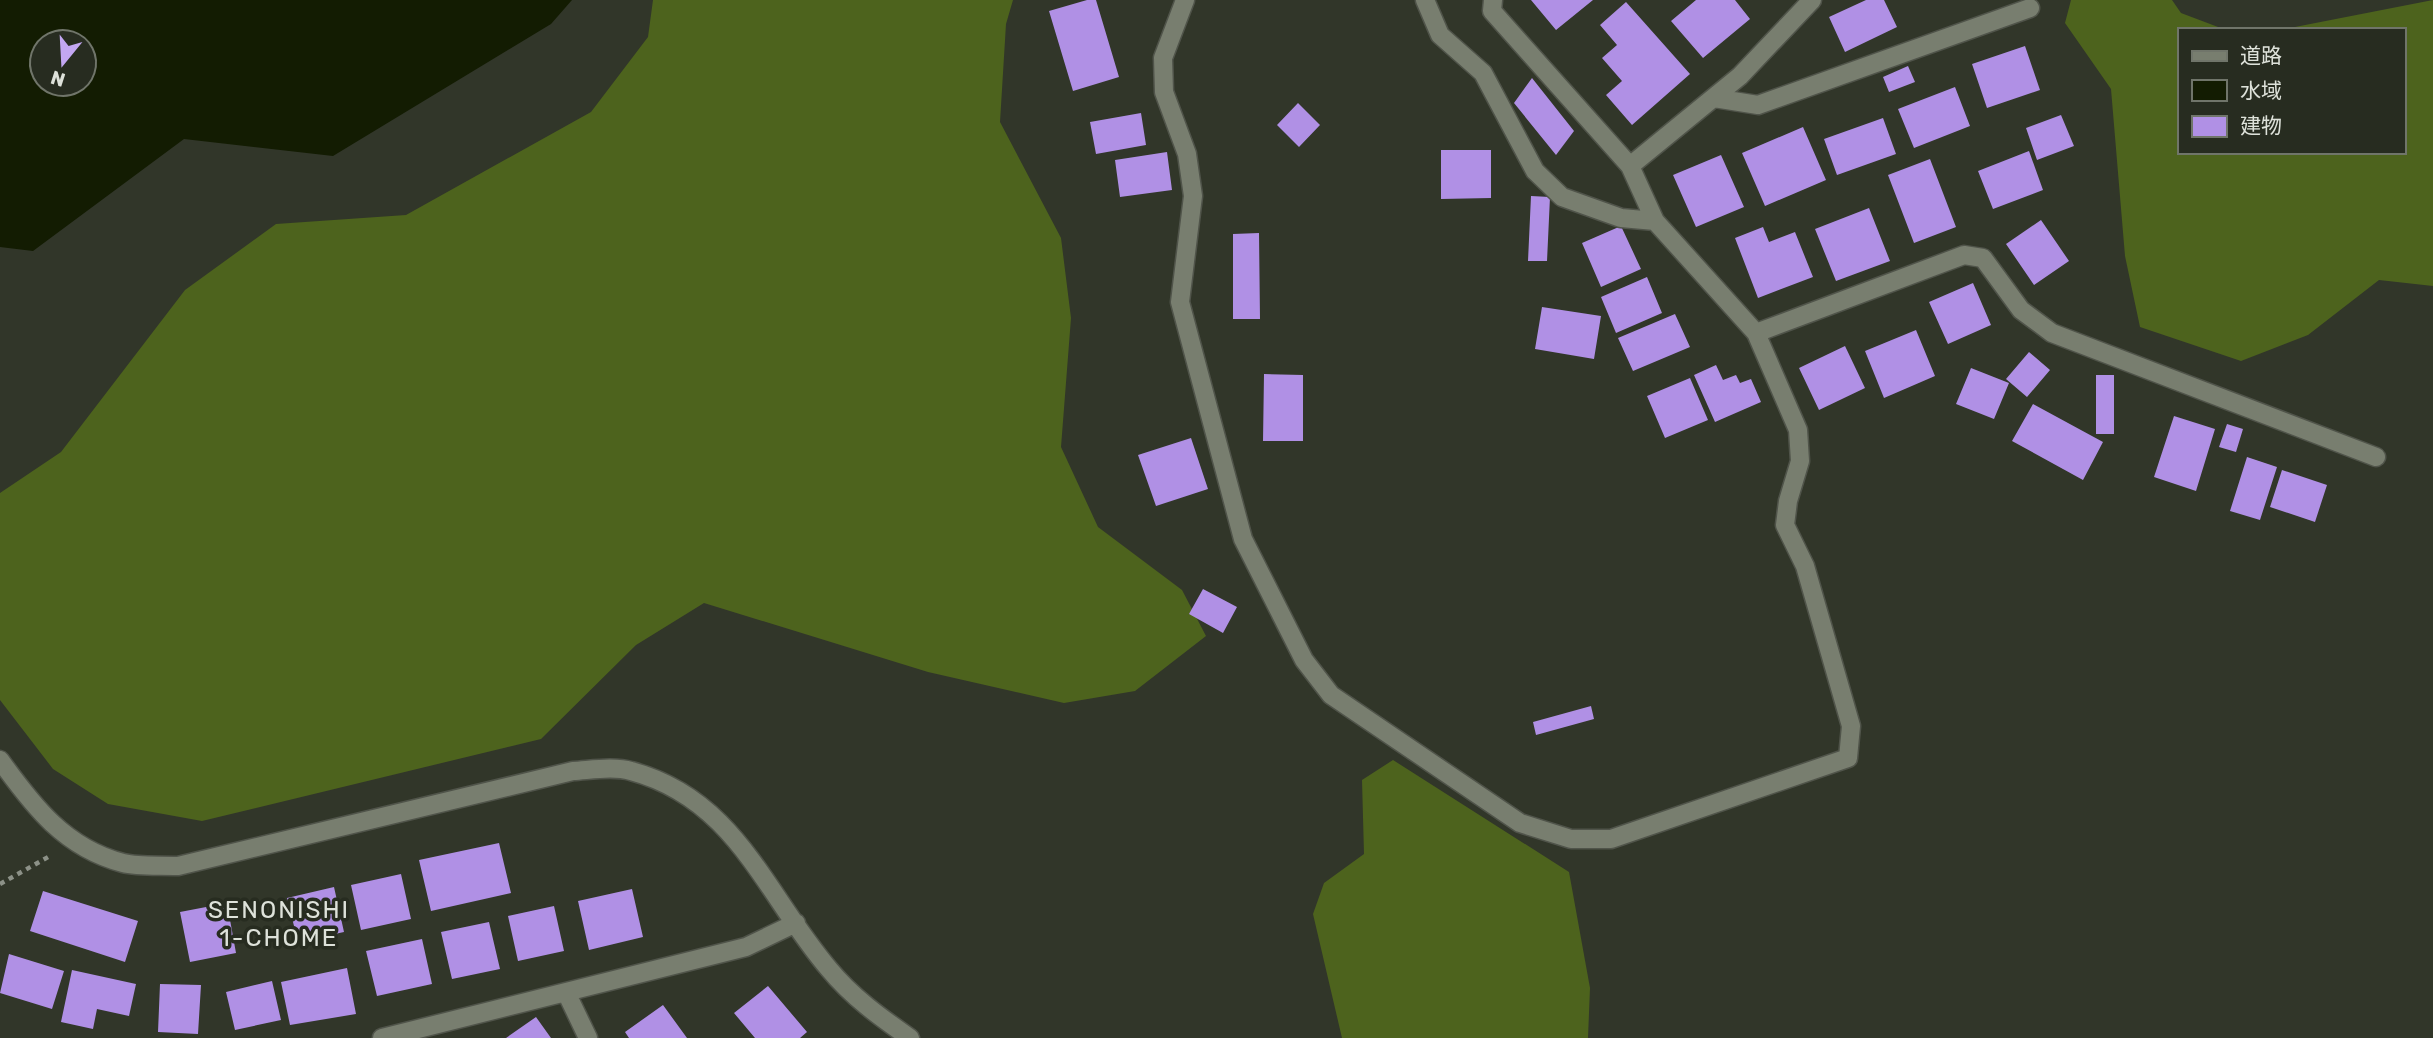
<svg xmlns="http://www.w3.org/2000/svg" width="2433" height="1038" viewBox="0 0 2433 1038" font-family="Rubik,'Noto Sans JP',sans-serif">
	<style>
		.forest { fill: #4d631d }
		.water { fill: #131c02; fill-rule: evenodd }
		.building { fill: #b090e5 }
		.lines { fill: none; stroke-linecap: round; stroke-linejoin: round }
		.minor-casing { stroke: #50544a; stroke-width: 21 }
		.path { stroke: #8c9187; stroke-width: 4.5; stroke-dasharray: 5 5; stroke-linecap: butt }
		.minor { stroke: #787e6f; stroke-width: 18 }
		.labels { text-anchor: middle; stroke-width: 7; stroke-linejoin: round; paint-order: stroke }
		.neighbourhood-label { font-size: 24px; letter-spacing: 2px; fill: #dee2da; stroke: #272c20 }
	</style>
	<rect width="100%" height="100%" fill="#313629"/>
	<path class="forest" d="M653 0H1013L1006 24 1000 122 1061 238 1071 318 1061 447 1098 527 1182 590 1206 636 1135 691 1064 703 928 672 704 603 636 645 541 739 202 821 108 804 53 769 0 700V493L61 452 185 290 276 224 406 215 591 112 648 37Z
		M2071 0H2172L2181 13 2226 30H2179V152H2403V30H2280L2433 0V286L2379 280 2308 335 2241 361 2140 327 2125 256 2111 89 2065 23Z
		M1393 760 1569 872 1590 988 1588 1038H1342L1313 914 1324 883 1364 854 1362 780Z"/>
	<path class="water" d="M0 0H572L551 24 333 156 184 139 33 251 0 247ZM42 42H84V84H42Z"/>
	<path class="building" d="M1087 0H1096L1119 77 1073 91 1049 11Z
		M1531 0H1593L1556 30Z
		M1696 0H1735L1750 19 1703 58 1671 21Z
		M1866 0H1884L1897 27 1845 52 1829 17Z
		M1626 2 1690 74 1632 125 1606 95 1622 81 1602 58 1617 45 1600 25Z
		M2025 46 2040 90 1987 108 1972 64Z
		M1908 66 1915 82 1889 92 1883 77Z
		M1532 78 1574 131 1556 155 1514 103Z
		M1955 87 1970 126 1914 148 1898 109Z
		M1298 103 1320 125 1299 147 1277 125Z
		M1141 113 1146 145 1096 154 1090 122Z
		M2061 115 2074 146 2037 160 2026 128Z
		M1883 118 1896 154 1837 175 1824 139Z
		M1803 127 1826 180 1765 206 1742 153Z
		M1441 150H1491V198L1441 199Z
		M2029 151 2043 190 1993 209 1978 171Z
		M1167 152 1172 190 1120 197 1115 160Z
		M1721 155 1744 207 1696 227 1673 175Z
		M1930 159 1956 227 1914 243 1888 175Z
		M1531 196 1550 197 1547 261H1528Z
		M1869 208 1890 261 1836 281 1815 229Z
		M2041 220 2069 261 2034 285 2006 244Z
		M1621 226 1641 269 1601 287 1582 243Z
		M1763 227 1769 242 1795 232 1813 277 1758 298 1735 238Z
		M1259 233 1260 319H1233V234Z
		M1647 277 1662 313 1616 333 1601 297Z
		M1973 283 1991 325 1948 344 1929 302Z
		M1542 307 1601 316 1594 359 1535 349Z
		M1675 314 1690 347 1633 371 1618 338Z
		M1916 330 1935 376 1884 398 1865 351Z
		M1845 346 1865 388 1819 410 1799 368Z
		M2029 352 2050 370 2027 397 2006 379Z
		M1716 365 1723 380 1736 375 1740 383 1751 379 1761 402 1715 422 1694 375Z
		M1971 368 2009 383 1994 419 1956 404Z
		M1264 374 1303 375V441H1263Z
		M2096 375H2114V434H2096Z
		M1690 378 1708 420 1665 438 1647 396Z
		M2033 404 2103 442 2083 480 2012 441Z
		M2174 416 2215 429 2196 491 2154 477Z
		M2227 424 2243 429 2236 452 2219 447Z
		M1191 438 1208 489 1156 506 1138 455Z
		M2247 457 2277 467 2260 520 2230 511Z
		M2282 470 2327 485 2315 522 2270 507Z
		M1203 589 1237 607 1223 633 1189 614Z
		M1591 706 1594 719 1536 735 1533 722Z
		M499 843 511 893 431 911 419 860Z
		M401 874 411 919 361 930 351 885Z
		M334 887 344 932 298 942 287 898Z
		M632 889 643 937 589 950 578 901Z
		M43 891 138 921 125 962 30 931Z
		M227 903 236 953 190 962 180 912Z
		M554 906 564 951 518 961 508 916Z
		M489 922 500 969 452 979 441 932Z
		M422 939 432 984 377 996 366 951Z
		M9 954 64 971 52 1009 0 993Z
		M347 968 356 1014 290 1025 281 982Z
		M72 970 136 984 129 1016 97 1009 93 1029 61 1022Z
		M272 981 281 1020 235 1030 226 992Z
		M160 984 201 985 198 1034 158 1032Z
		M768 986 807 1032 800 1038H755L734 1013Z
		M663 1005 687 1038H629L625 1032Z
		M536 1017 551 1038H506Z"/>
	<g class="lines">
		<g class="minor-casing">
			<path id="minor" d="M1185 0 1163 58 1164 92 1187 154 1193 196 1180 302 1243 539 1304 660 1331 695 1520 823 1571 839H1611L1848 758 1851 726 1805 566 1785 525 1788 501 1800 461 1798 430 1756 333 1655 221 1630 166 1492 11 1493 0
				M1425 0 1440 35 1483 73 1535 171 1562 197 1621 218 1655 221
				M1714 98 1758 105 2030 8
				M1630 166 1740 76 1812 0
				M1756 333 1964 255 1983 258 2021 310 2052 333 2376 457
				M0 760C33 806 65 848 123 863 139 867 160 865 178 866L573 771C591 770 614 766 631 771 736 799 765 894 829 969 852 997 880 1017 910 1038
				M566 992 588 1038
				M382 1038 746 947 796 923"/>
		</g>
		<path class="path" d="M0 884 50 856"/>
		<use href="#minor" class="minor"/>
	</g>
	<g class="labels">
		<g class="neighbourhood-label">
			<text x="279" y="918">SENONISHI<tspan x="279" dy="28">1-CHOME</tspan></text>
		</g>
	</g>
	<rect x="2178" y="28" width="228" height="126" fill="#272c20" stroke="#70756a" stroke-width="2"/>
	<rect x="2192" y="51" width="35" height="10" fill="#787e6f" stroke="#70756a" stroke-width="2"/>
	<text x="2240" y="63" font-size="21" fill="#dee2da">道路</text>
	<rect x="2192" y="80" width="35" height="21" fill="#131c02" stroke="#70756a" stroke-width="2"/>
	<text x="2240" y="98" font-size="21" fill="#dee2da">水域</text>
	<rect x="2192" y="116" width="35" height="21" fill="#b090e5" stroke="#70756a" stroke-width="2"/>
	<text x="2240" y="133" font-size="21" fill="#dee2da">建物</text>
	<g transform="translate(63 63) rotate(198)"><circle r="33" fill="#272c20" stroke="#70756a" stroke-width="2"/>
	<path d="M0-5L12 26L0 18L-12 26Z" fill="#c3a7f2"/>
	<text y="-10" font-size="19" font-weight="bold" text-anchor="middle" fill="#dee2da">N</text>
	</g>
</svg>
